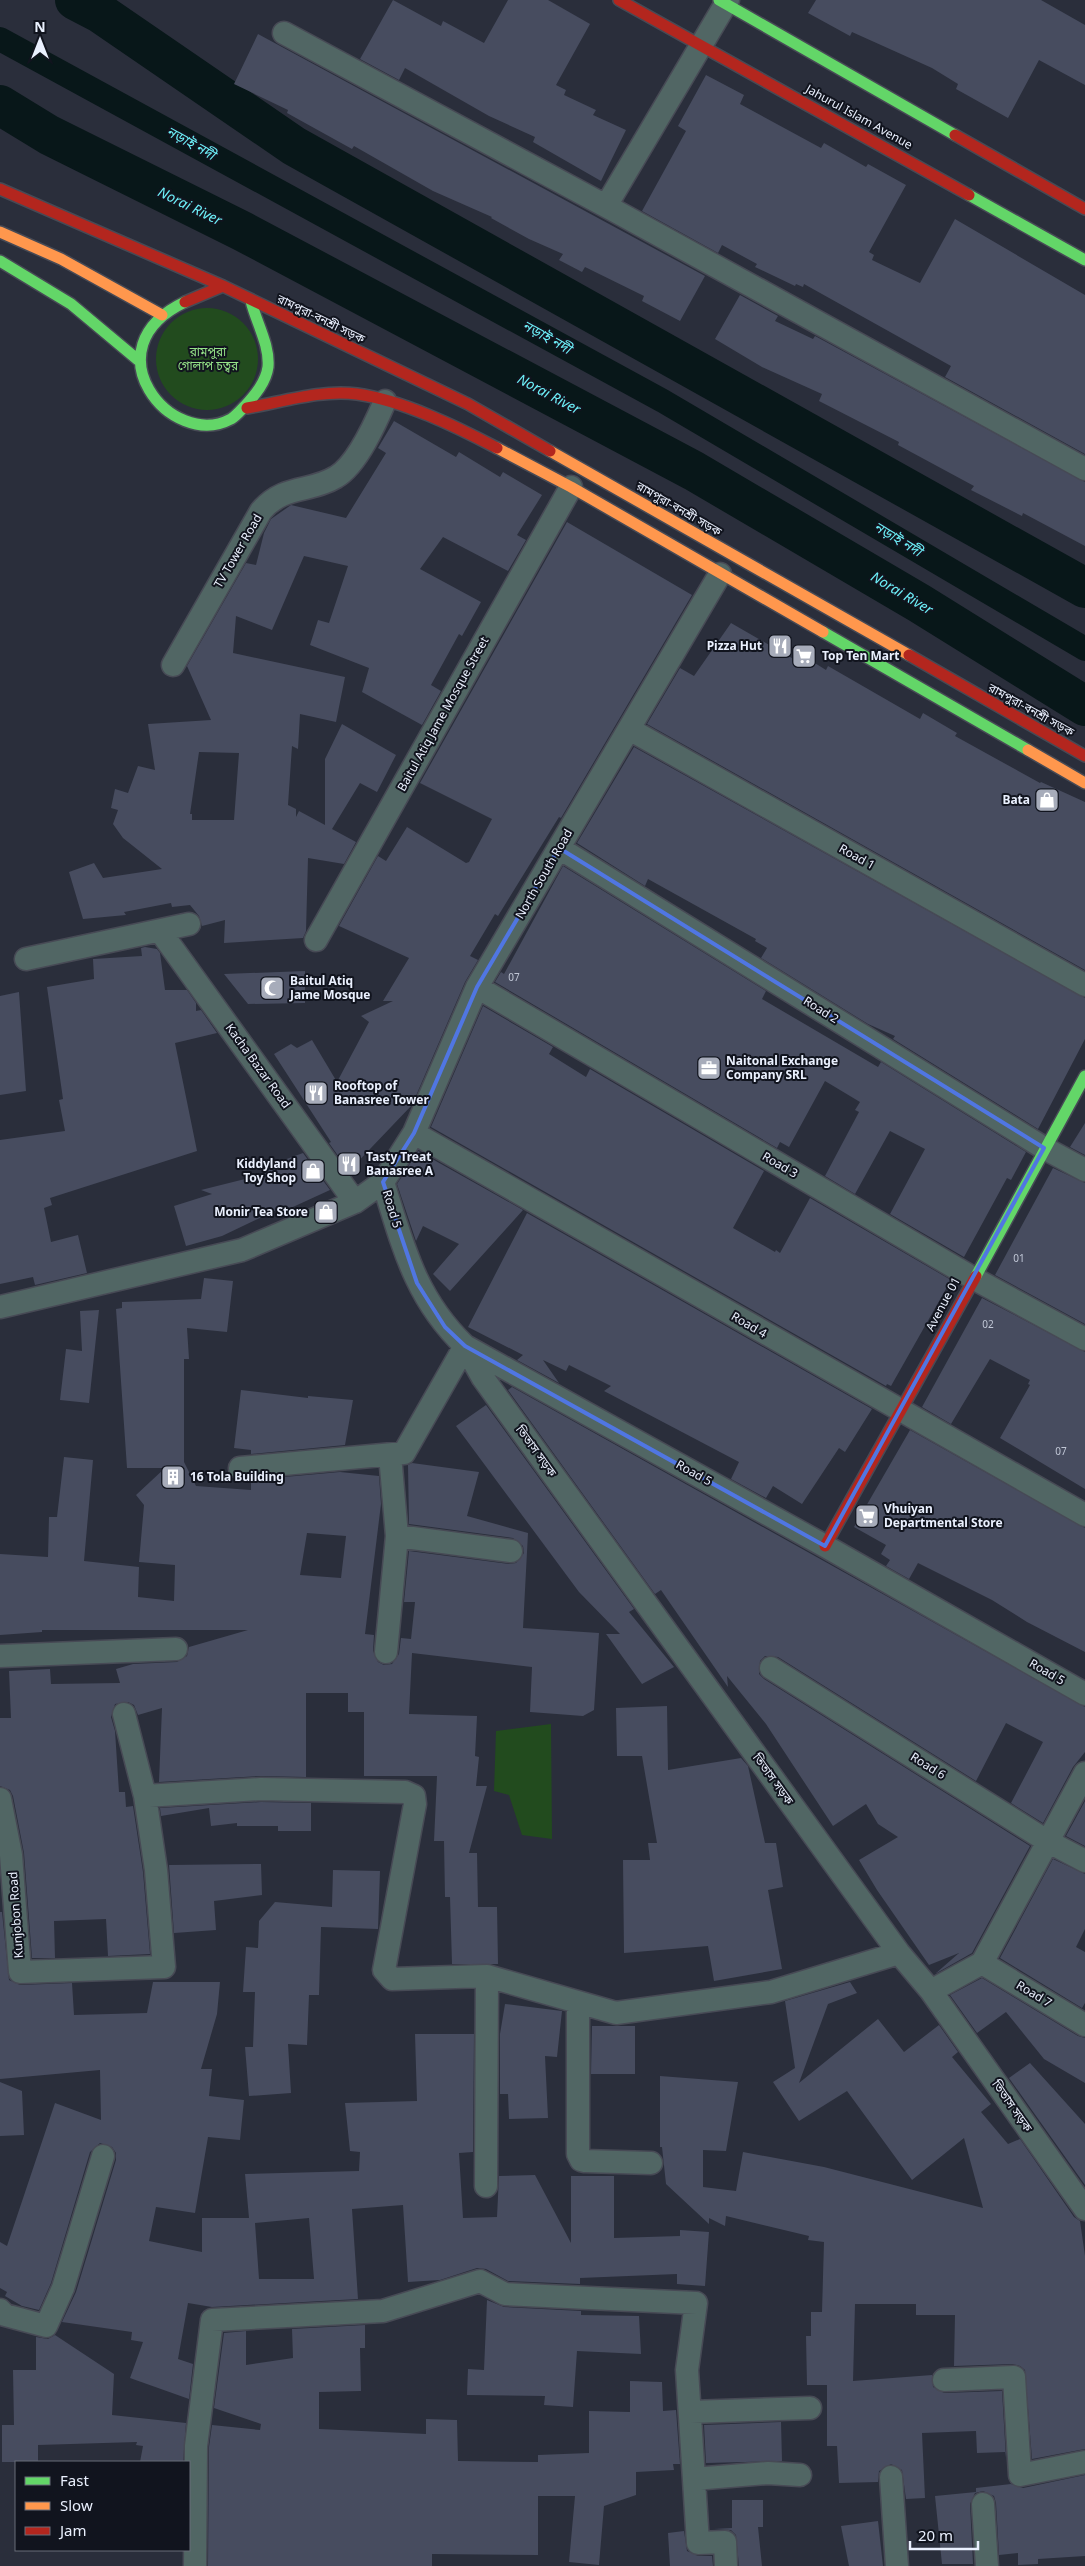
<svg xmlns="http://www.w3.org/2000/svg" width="1085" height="2566" viewBox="0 0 1085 2566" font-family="'Noto Sans','Noto Sans Bengali',sans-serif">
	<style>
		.green { fill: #224b1e }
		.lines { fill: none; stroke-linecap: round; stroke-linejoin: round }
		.canal { stroke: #081719; stroke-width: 24 }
		.river { stroke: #081719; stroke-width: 40 }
		.building { fill: #474c5f; fill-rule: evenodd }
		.street-casing { stroke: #474a55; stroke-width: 25 }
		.fast-casing { stroke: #474a55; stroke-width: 14 }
		.slow-casing { stroke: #474a55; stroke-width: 14 }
		.jam-casing { stroke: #474a55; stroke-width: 14 }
		.street { stroke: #516664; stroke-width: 22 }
		.fast { stroke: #63d668; stroke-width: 11 }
		.slow { stroke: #ff974d; stroke-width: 11 }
		.jam { stroke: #b3261e; stroke-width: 11 }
		.marked { fill: none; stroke: #5076e2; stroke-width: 4; stroke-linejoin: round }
		.labels { text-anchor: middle; stroke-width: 4; stroke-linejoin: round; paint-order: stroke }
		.number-label { font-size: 10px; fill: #c1c7d6 }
		.street-label { font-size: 12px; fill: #eaf0fe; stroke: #11141e }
		.park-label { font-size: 12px; fill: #95e288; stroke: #11141e }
		.poi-label { font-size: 12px; font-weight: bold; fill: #eaf0fe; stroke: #11141e; text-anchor: start }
		.water-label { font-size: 14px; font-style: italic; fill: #6df0f9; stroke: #11141e }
	</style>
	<rect width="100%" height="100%" fill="#2a2e3b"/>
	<path class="green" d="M156 359a51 51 0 1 1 102 0a51 51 0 1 1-102 0Z
		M551 1724 552 1839 522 1835 509 1795 494 1791 496 1731Z"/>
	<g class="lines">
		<path class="canal" d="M0 39 663 401 1085 649"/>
		<path class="river" d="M75 0 100 13 294 146 1085 588
			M0 105 49 135 242 231 694 471 919 603 1085 706"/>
	</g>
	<path class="building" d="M393 0 441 26 443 21 484 43 508 0H548L590 24 556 85 566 90 564 95 596 110 593 115 626 130 601 181 533 142 535 137 489 116 405 68 399 80 360 59Z
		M816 0H1041L1085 25V85L1039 60 1008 118 956 89 958 84 932 68 852 32 850 36 808 13Z
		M258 34 705 276 680 321 642 301 644 296 585 267 582 272 559 260 563 254 529 239 491 218 492 217 433 191 354 146 352 149 287 113 288 110 234 84Z
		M706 75 744 95 740 104 821 148 824 143 866 167 868 164 906 185 869 252 874 255 872 260 920 283 955 219 1085 295V454L945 377 951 366 804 284 803 287 796 284 795 286 755 267 757 264 722 245 718 253 642 211 686 131 678 126Z
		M740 295 778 316 775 321 813 339 815 336 1085 482V546L1023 513 1022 516 971 490 974 486 898 445 899 442 819 401 822 394 762 367 715 339Z
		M394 421 456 457 459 452 500 477 503 472 542 495 517 535 526 540 508 571 443 537 420 569 481 602 462 636 459 634 431 685 441 691 422 725 362 692 369 668 310 645 318 620 329 623 348 566 304 556 272 630 236 616 233 653 345 677 336 722 300 714 298 749 292 746 288 805 296 809V817L299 811 325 825V759L342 724 396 755 377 792 360 783 332 829 356 842 344 864 308 858 306 931 303 938 224 943 225 920 202 926 199 916 190 905 172 907 171 903 124 912 126 915 83 919 69 872 94 863 103 878 162 869 123 838 113 824 118 810 111 808 115 789 128 793 138 766 155 770 148 724 211 720 187 666 246 563 256 565 264 533 271 519 291 505 346 518 386 453 378 448ZM199 752 239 753 234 820H192V814H190Z
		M567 522 692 595 561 818 559 817 498 916 495 914 470 956 478 960 465 982 412 1105 349 1171 329 1143 331 1142 274 1054 291 1044 297 1048 312 1040 337 1082 369 1022 361 1016 393 1001H383L409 958 339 926 378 856 386 861 407 827 466 863 469 862 492 819 420 783Z
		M731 623 797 661 802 655 826 670 828 666 920 719 923 713 957 733 955 736 1040 783 1041 782 1085 802V970L647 724 680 668 694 676Z
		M634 747 1085 998V1039L1038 1129 893 1039 895 1036 868 1024 761 958 767 948 755 941 756 939 648 879 645 886 577 843Z
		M563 866 766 991 762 999 878 1067 881 1062 1026 1152 1011 1180 1007 1178 964 1257 890 1214 925 1149 890 1131 855 1194 825 1176 859 1112 855 1110 860 1102 825 1081 789 1147 780 1142 777 1148 495 982 501 972 504 974Z
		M145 947 157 949 160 953 165 990H187L196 1003V1011L201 1010 217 1033 175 1043 197 1151 50 1198 52 1205 44 1208 51 1242 78 1235 87 1273 35 1285 33 1277 0 1284V1140L65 1131 59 1100 63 1099 47 987 94 979 93 959 142 956 141 948Z
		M305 971V1003L248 1004 224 974Z
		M19 992 26 1091 0 1095V996Z
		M483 1006 553 1047 549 1054 586 1077 590 1069 764 1171 733 1228 775 1252 776 1250 780 1253 810 1198 951 1280 891 1386 887 1384 886 1386 431 1127Z
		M1085 1123V1155L1070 1147Z
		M418 1151 523 1210 450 1291 433 1274 459 1244 423 1226 416 1241 397 1184Z
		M303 1153 330 1190 282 1212 281 1208 222 1236 186 1246 174 1206 212 1194 201 1190 265 1174 262 1168Z
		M1053 1168 1085 1183V1324L995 1275Z
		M527 1213 872 1409 845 1452 839 1448 802 1504 773 1486 766 1498 731 1479 739 1462 604 1391 611 1386 569 1365 566 1371 543 1360 559 1383 517 1360 523 1355 468 1327Z
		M204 1278 233 1281 227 1332 187 1328 189 1359H184V1462L196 1486 251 1490V1480L340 1472 379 1476 381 1504 365 1634 374 1635 373 1651 378 1662 384 1665 392 1664 399 1654 401 1638 411 1639 415 1602H404L409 1551 509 1564 516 1563 524 1553 523 1546 513 1538 409 1524 408 1465 412 1463 479 1472 467 1516 528 1533 523 1628 599 1633 594 1710 583 1716 530 1712 532 1667 412 1653 409 1714 477 1716 475 1756 479 1757 476 1786H487L469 1853H477L478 1907H497L498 1964H452L450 1897H445L444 1841H434L437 1776H364V1712H348V1693H306V1777L260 1776 159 1782 162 1708 138 1715 134 1705 128 1702 115 1704 111 1717 115 1731 119 1792H125L126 1807 133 1806 143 1872 150 1954 108 1956 106 1919 54 1921 55 1958H32L24 1853 13 1796 10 1790 0 1786V1718H11L9 1671 50 1669 51 1684 120 1683 116 1669 133 1664 177 1662 187 1656 189 1647 248 1630H42V1632L0 1635V1554L48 1557 49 1517H57L64 1457 93 1460 84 1561 139 1567 138 1597 174 1601 175 1565 139 1562 144 1505 136 1495 165 1468H127L116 1309 122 1308V1302L201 1299ZM307 1533 346 1536 341 1578 300 1575Z
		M982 1298 1085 1352V1489L1000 1438 1030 1385 1028 1384 1030 1380 990 1359 951 1424 922 1407Z
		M99 1310 89 1403 60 1400 66 1349 82 1351 80 1311Z
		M512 1387 1085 1707V1752L1073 1767 1043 1823 1011 1803 1043 1742 1006 1723 976 1781 778 1657 765 1656 760 1661 759 1674 764 1679 1030 1846 972 1953 935 1974 959 1953 929 1965 877 1890 859 1860 898 1837 878 1824 866 1804 833 1826 766 1724 727 1676 728 1687 661 1590 655 1594 508 1390Z
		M241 1390 308 1398V1396L353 1400 345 1445 251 1454V1450L234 1448Z
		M486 1405 634 1609 629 1612 674 1667 642 1684 606 1634H620L579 1592 456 1426Z
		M910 1430 1085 1528V1652L1027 1622 992 1600 918 1563 909 1579 886 1566 890 1560 881 1554 886 1545 854 1527Z
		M667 1706 668 1770 741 1758 748 1766 765 1843H776L783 1887 768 1890 782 1969 714 1981 708 1946 624 1953 623 1860H650L648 1843H657L642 1756H617L616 1708Z
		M1085 1801V1846L1066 1836Z
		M261 1802 311 1803V1831H278V1826H237V1823L211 1826 209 1808 161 1816 160 1808Z
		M1053 1859 1085 1874V1929L1076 1947 1085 1952V2003L1082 2008 1000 1958Z
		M261 1864 262 1895 214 1901 216 1930 174 1933 169 1865Z
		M333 1870 380 1871 378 1929 321 1927 319 1995H309L307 2045 288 2044 291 2093 249 2096 245 2047H253L255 1992H243L246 1947 258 1948 259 1921 275 1902 332 1907Z
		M0 1912H2L9 1980 20 1985 72 1983 74 2015 147 2013 153 1982H220L217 2014 201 2069H212L209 2096 244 2100 240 2140 208 2137 195 2213 156 2207 149 2241 202 2252V2218H249L245 2174 359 2171 360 2152 350 2151 345 2103 417 2101 415 2034H474L473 2152 459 2153 463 2218 497 2217 499 2176 535 2175 571 2243V2176H614V2238L680 2236V2230L709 2232 705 2286 677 2284V2274L580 2278V2284L508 2281 486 2269 477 2268 440 2280 408 2282 403 2205 352 2209 358 2299 212 2307 188 2303 178 2359 193 2364 189 2399 130 2378 143 2342 131 2340 132 2332 62 2322 76 2292 116 2160V2153L112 2147 100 2143 90 2152 51 2283 39 2310 22 2306 5 2296 7 2292 0 2288V2242L7 2246 55 2103 101 2120 100 2070 0 2079ZM309 2218 314 2279H259L255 2223Z
		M982 1978 1078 2036 1085 2038V2083L1044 2059 1006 2012 977 2033 950 1995Z
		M850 1982 857 1993 828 2004 799 2083 878 2019 904 2052 939 2025 958 2052 952 2057 991 2104 981 2112 1008 2144 1020 2139 1074 2217 1080 2221 1085 2256V2449L1032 2459 1025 2370 1020 2366 1013 2364 954 2366 955 2315H916V2304H855L853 2381 932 2375 933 2387 944 2393 1002 2391 1006 2458 1005 2452 977 2453 976 2431 922 2433 925 2498 906 2499 902 2470 891 2464 879 2471 878 2482 839 2483 837 2446H827V2385H807L806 2336H811V2312H822L824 2242 808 2240 809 2236 726 2216 725 2226 709 2218V2224L666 2184 662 2147H660V2076L738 2082 726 2151 703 2150V2187L736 2191 743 2152 824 2167 983 2208 964 2138 912 2180 847 2091 799 2121 773 2082 795 2068 785 2001Z
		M505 2004 562 2011 557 2057 545 2056 548 2118 509 2119 508 2094H500V2034Z
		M592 2026H635V2074H591Z
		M1030 2063 1085 2124V2185L1009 2078Z
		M0 2082 22 2091 24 2135 0 2136Z
		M487 2300 504 2307 581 2311V2315L639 2316 641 2354 577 2351 573 2407 544 2405 545 2396 467 2395 468 2369 484 2370Z
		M365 2325V2348H360L361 2391 319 2392V2429L426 2434V2419L457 2420 458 2461 538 2462V2455L589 2453V2411L630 2412V2381L662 2382 663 2411 676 2410 680 2464H673L674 2470 636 2472V2495L604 2506 599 2565 569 2562 575 2496H538V2555L432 2554V2566H208L209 2447 212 2425 260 2430 261 2424 214 2408 224 2333 246 2331V2365L293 2358 292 2329Z
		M55 2335 114 2374 112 2415 186 2423 183 2462H140L143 2446 136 2445 137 2442 38 2445V2462H2V2425H14L13 2370H36V2337L48 2339Z
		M781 2422 782 2461 706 2463 704 2425Z
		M1085 2475V2556L1038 2559V2564L1018 2565V2553L999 2555 996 2503 994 2496 983 2491 975 2493 970 2504 973 2564H942L935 2496 976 2492V2488L1011 2484 1023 2488Z
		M732 2500H763V2527H758L762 2566H739L736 2535 731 2530 714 2529 732 2528Z
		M878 2521 883 2566H849L841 2526Z
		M684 2531 687 2551 698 2556H712L713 2566H670L668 2533Z"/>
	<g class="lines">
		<g class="street-casing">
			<path id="street" d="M284 33 617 212 1085 469
				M606 206 728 0
				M173 665 261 511C284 484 310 493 336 477 357 465 376 422 385 401
				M629 729 1085 985
				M559 848 1044 1148 1085 1170
				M160 931 355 1202
				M316 940 571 487
				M26 959 189 924
				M477 987 973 1278 1085 1339
				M414 1133 1085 1515
				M383 1182C403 1246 415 1298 465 1346L825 1546 1085 1694
				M0 1307 242 1250 355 1202 383 1182 414 1133 477 987 720 574
				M465 1346 483 1378 899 1953 931 1991 1085 2209
				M240 1468 404 1453 465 1346
				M397 1536 511 1551
				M386 1652 397 1536 390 1455
				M0 1656 176 1649
				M771 1668 1047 1841 1085 1861
				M124 1714 145 1796
				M0 1799 11 1855 20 1972 164 1967 156 1870 145 1796 261 1789 405 1792 414 1796 415 1804 384 1970 392 1979 487 1976 616 2013 771 1992 899 1953
				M982 1963 1085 1773
				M982 1963 1085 2025
				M931 1991 982 1963
				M578 2003V2154L581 2160 585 2161 651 2163
				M486 2186 487 1976
				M0 2310 5 2315 46 2326 63 2288 103 2156
				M944 2380 1014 2377 1020 2475 1085 2462
				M691 2412 810 2408
				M891 2477 897 2566
				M694 2479 768 2473 800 2475
				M983 2504 987 2566
				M195 2566 196 2446 212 2320 383 2311 480 2281 505 2294 696 2303 687 2370 698 2543 725 2542 726 2566"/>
		</g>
		<g class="fast-casing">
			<path id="fast" d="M719 0 955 135
				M969 195 1085 260
				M0 261 71 304 138 360
				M185 302C88 348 171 451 231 419 236 416 241 410 245 406 255 395 266 382 268 367 270 345 256 322 251 301
				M823 632 1028 750
				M976 1276 1085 1076"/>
		</g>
		<g class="slow-casing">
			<path id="slow" d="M0 232 61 259 162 315
				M497 448 571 487 823 632
				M550 451 909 655
				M1028 750 1085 783"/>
		</g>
		<g class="jam-casing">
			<path id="jam" d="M619 0 969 195
				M955 135 1085 209
				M0 189 223 286
				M185 302 223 286 468 404 550 451
				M247 408C282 402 322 389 357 394 402 400 457 427 497 448
				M909 655 1085 756
				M825 1546 976 1276"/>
		</g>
		<use href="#street" class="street"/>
		<use href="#fast" class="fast"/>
		<use href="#slow" class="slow"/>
		<use href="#jam" class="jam"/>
	</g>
	<path class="marked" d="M559 848 1044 1148 825 1546 465 1346 445 1327 417 1283 383 1182 414 1133 477 987Z"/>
	<defs>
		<g id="restaurant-square" transform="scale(1.25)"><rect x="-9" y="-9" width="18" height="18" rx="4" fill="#a7acba" stroke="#11141e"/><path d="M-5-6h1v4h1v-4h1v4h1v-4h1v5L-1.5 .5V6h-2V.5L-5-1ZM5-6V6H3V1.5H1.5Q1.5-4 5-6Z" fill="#fff"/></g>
		<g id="supermarket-square" transform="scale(1.25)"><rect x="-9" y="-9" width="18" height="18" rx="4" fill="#a7acba" stroke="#11141e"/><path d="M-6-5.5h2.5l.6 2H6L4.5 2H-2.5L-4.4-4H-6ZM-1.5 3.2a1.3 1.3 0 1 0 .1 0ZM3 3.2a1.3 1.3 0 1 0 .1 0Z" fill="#fff"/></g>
		<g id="shop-square" transform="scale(1.25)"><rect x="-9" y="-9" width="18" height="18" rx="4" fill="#a7acba" stroke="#11141e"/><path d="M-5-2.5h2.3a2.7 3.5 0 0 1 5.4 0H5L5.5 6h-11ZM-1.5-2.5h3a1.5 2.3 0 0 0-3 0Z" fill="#fff"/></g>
		<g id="mosque-square" transform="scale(1.25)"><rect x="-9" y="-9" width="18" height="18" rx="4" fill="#a7acba" stroke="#11141e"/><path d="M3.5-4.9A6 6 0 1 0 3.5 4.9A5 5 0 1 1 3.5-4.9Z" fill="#fff"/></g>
		<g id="office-square" transform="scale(1.25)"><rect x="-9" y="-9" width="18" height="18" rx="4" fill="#a7acba" stroke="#11141e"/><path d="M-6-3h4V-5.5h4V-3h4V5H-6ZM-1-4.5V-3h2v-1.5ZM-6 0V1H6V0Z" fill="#fff"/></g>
		<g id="building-square" transform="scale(1.25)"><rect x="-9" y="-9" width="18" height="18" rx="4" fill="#a7acba" stroke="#11141e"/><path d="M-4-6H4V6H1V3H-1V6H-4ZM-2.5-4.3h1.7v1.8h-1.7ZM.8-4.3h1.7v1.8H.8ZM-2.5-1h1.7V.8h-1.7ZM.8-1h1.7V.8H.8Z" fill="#fff"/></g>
	</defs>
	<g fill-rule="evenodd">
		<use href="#restaurant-square" x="780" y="646"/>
		<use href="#supermarket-square" x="804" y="656"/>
		<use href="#shop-square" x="1047" y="800"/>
		<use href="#mosque-square" x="272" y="988"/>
		<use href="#office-square" x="709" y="1068"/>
		<use href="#restaurant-square" x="316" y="1093"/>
		<use href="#restaurant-square" x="349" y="1164"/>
		<use href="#shop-square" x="313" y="1171"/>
		<use href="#shop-square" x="326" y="1212"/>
		<use href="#building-square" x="173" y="1477"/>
		<use href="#supermarket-square" x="867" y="1516"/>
	</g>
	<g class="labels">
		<g class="number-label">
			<text x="514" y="981">07</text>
			<text x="1019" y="1262">01</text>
			<text x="988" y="1328">02</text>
			<text x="1061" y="1455">07</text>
		</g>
		<g class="street-label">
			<text transform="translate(859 117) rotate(29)" y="4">Jahurul Islam Avenue</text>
			<text transform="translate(321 319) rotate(26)" y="4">রামপুরা-বনশ্রী সড়ক</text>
			<text transform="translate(679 509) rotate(30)" y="4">রামপুরা-বনশ্রী সড়ক</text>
			<text transform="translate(238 551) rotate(-60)" y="4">TV Tower Road</text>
			<text transform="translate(1031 710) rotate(29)" y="4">রামপুরা-বনশ্রী সড়ক</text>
			<text transform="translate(443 714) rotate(-61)" y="4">Baitul Atiq Jame Mosque Street</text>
			<text transform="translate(857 857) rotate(29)" y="4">Road 1</text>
			<text transform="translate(544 874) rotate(-60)" y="4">North South Road</text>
			<text transform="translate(821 1010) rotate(32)" y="4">Road 2</text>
			<text transform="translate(258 1066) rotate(54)" y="4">Kacha Bazar Road</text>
			<text transform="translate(780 1165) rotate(30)" y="4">Road 3</text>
			<text transform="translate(392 1209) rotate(73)" y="4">Road 5</text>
			<text transform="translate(943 1304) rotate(-62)" y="4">Avenue 01</text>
			<text transform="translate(749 1325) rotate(30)" y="4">Road 4</text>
			<text transform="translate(536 1451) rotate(54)" y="4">তিতাস সড়ক</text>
			<text transform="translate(694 1473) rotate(29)" y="4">Road 5</text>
			<text transform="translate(1047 1672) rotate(30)" y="4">Road 5</text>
			<text transform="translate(928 1766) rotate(32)" y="4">Road 6</text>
			<text transform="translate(773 1779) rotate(54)" y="4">তিতাস সড়ক</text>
			<text transform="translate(16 1915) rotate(-94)" y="4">Kunjobon Road</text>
			<text transform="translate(1034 1994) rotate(31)" y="4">Road 7</text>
			<text transform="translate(1012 2106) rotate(55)" y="4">তিতাস সড়ক</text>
		</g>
		<g class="park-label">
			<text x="208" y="356">রামপুরা<tspan x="208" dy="14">গোলাপ চত্বর</tspan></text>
		</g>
		<g class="poi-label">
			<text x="762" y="650" text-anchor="end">Pizza Hut</text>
			<text x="822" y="660">Top Ten Mart</text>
			<text x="1030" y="804" text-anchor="end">Bata</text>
			<text x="290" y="985">Baitul Atiq<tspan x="290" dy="14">Jame Mosque</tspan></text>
			<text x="726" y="1065">Naitonal Exchange<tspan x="726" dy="14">Company SRL</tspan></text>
			<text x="334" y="1090">Rooftop of<tspan x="334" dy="14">Banasree Tower</tspan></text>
			<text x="366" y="1161">Tasty Treat<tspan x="366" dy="14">Banasree A</tspan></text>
			<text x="296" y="1168" text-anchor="end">Kiddyland<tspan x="296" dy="14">Toy Shop</tspan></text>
			<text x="308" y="1216" text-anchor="end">Monir Tea Store</text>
			<text x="190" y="1481">16 Tola Building</text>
			<text x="884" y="1513">Vhuiyan<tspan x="884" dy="14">Departmental Store</tspan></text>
		</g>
		<g class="water-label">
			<text transform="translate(191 143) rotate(29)" y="5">নড়াই নদী</text>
			<text transform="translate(190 206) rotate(26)" y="5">Norai River</text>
			<text transform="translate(547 337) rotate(29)" y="5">নড়াই নদী</text>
			<text transform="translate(549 394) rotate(28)" y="5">Norai River</text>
			<text transform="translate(898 539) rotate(31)" y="5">নড়াই নদী</text>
			<text transform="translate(902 593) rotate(31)" y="5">Norai River</text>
		</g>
	</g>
	<rect x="15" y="2461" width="175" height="90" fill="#11141e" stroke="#686c78"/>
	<rect x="25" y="2477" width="25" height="8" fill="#63d668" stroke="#686c78"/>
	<text x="60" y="2486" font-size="15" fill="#eaf0fe">Fast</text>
	<rect x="25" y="2502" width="25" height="8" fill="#ff974d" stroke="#686c78"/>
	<text x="60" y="2511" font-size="15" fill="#eaf0fe">Slow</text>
	<rect x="25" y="2527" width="25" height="8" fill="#b3261e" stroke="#686c78"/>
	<text x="60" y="2536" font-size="15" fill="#eaf0fe">Jam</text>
	<g transform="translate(40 40)" stroke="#11141e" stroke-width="4" paint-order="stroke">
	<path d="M0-4L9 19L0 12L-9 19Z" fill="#eaf0fe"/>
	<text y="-8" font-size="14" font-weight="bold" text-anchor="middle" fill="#eaf0fe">N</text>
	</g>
	<path d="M910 2541v8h68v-8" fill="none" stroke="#eaf0fe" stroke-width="2.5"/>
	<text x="918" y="2541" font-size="15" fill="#eaf0fe" stroke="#11141e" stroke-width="4" paint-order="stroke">20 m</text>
</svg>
